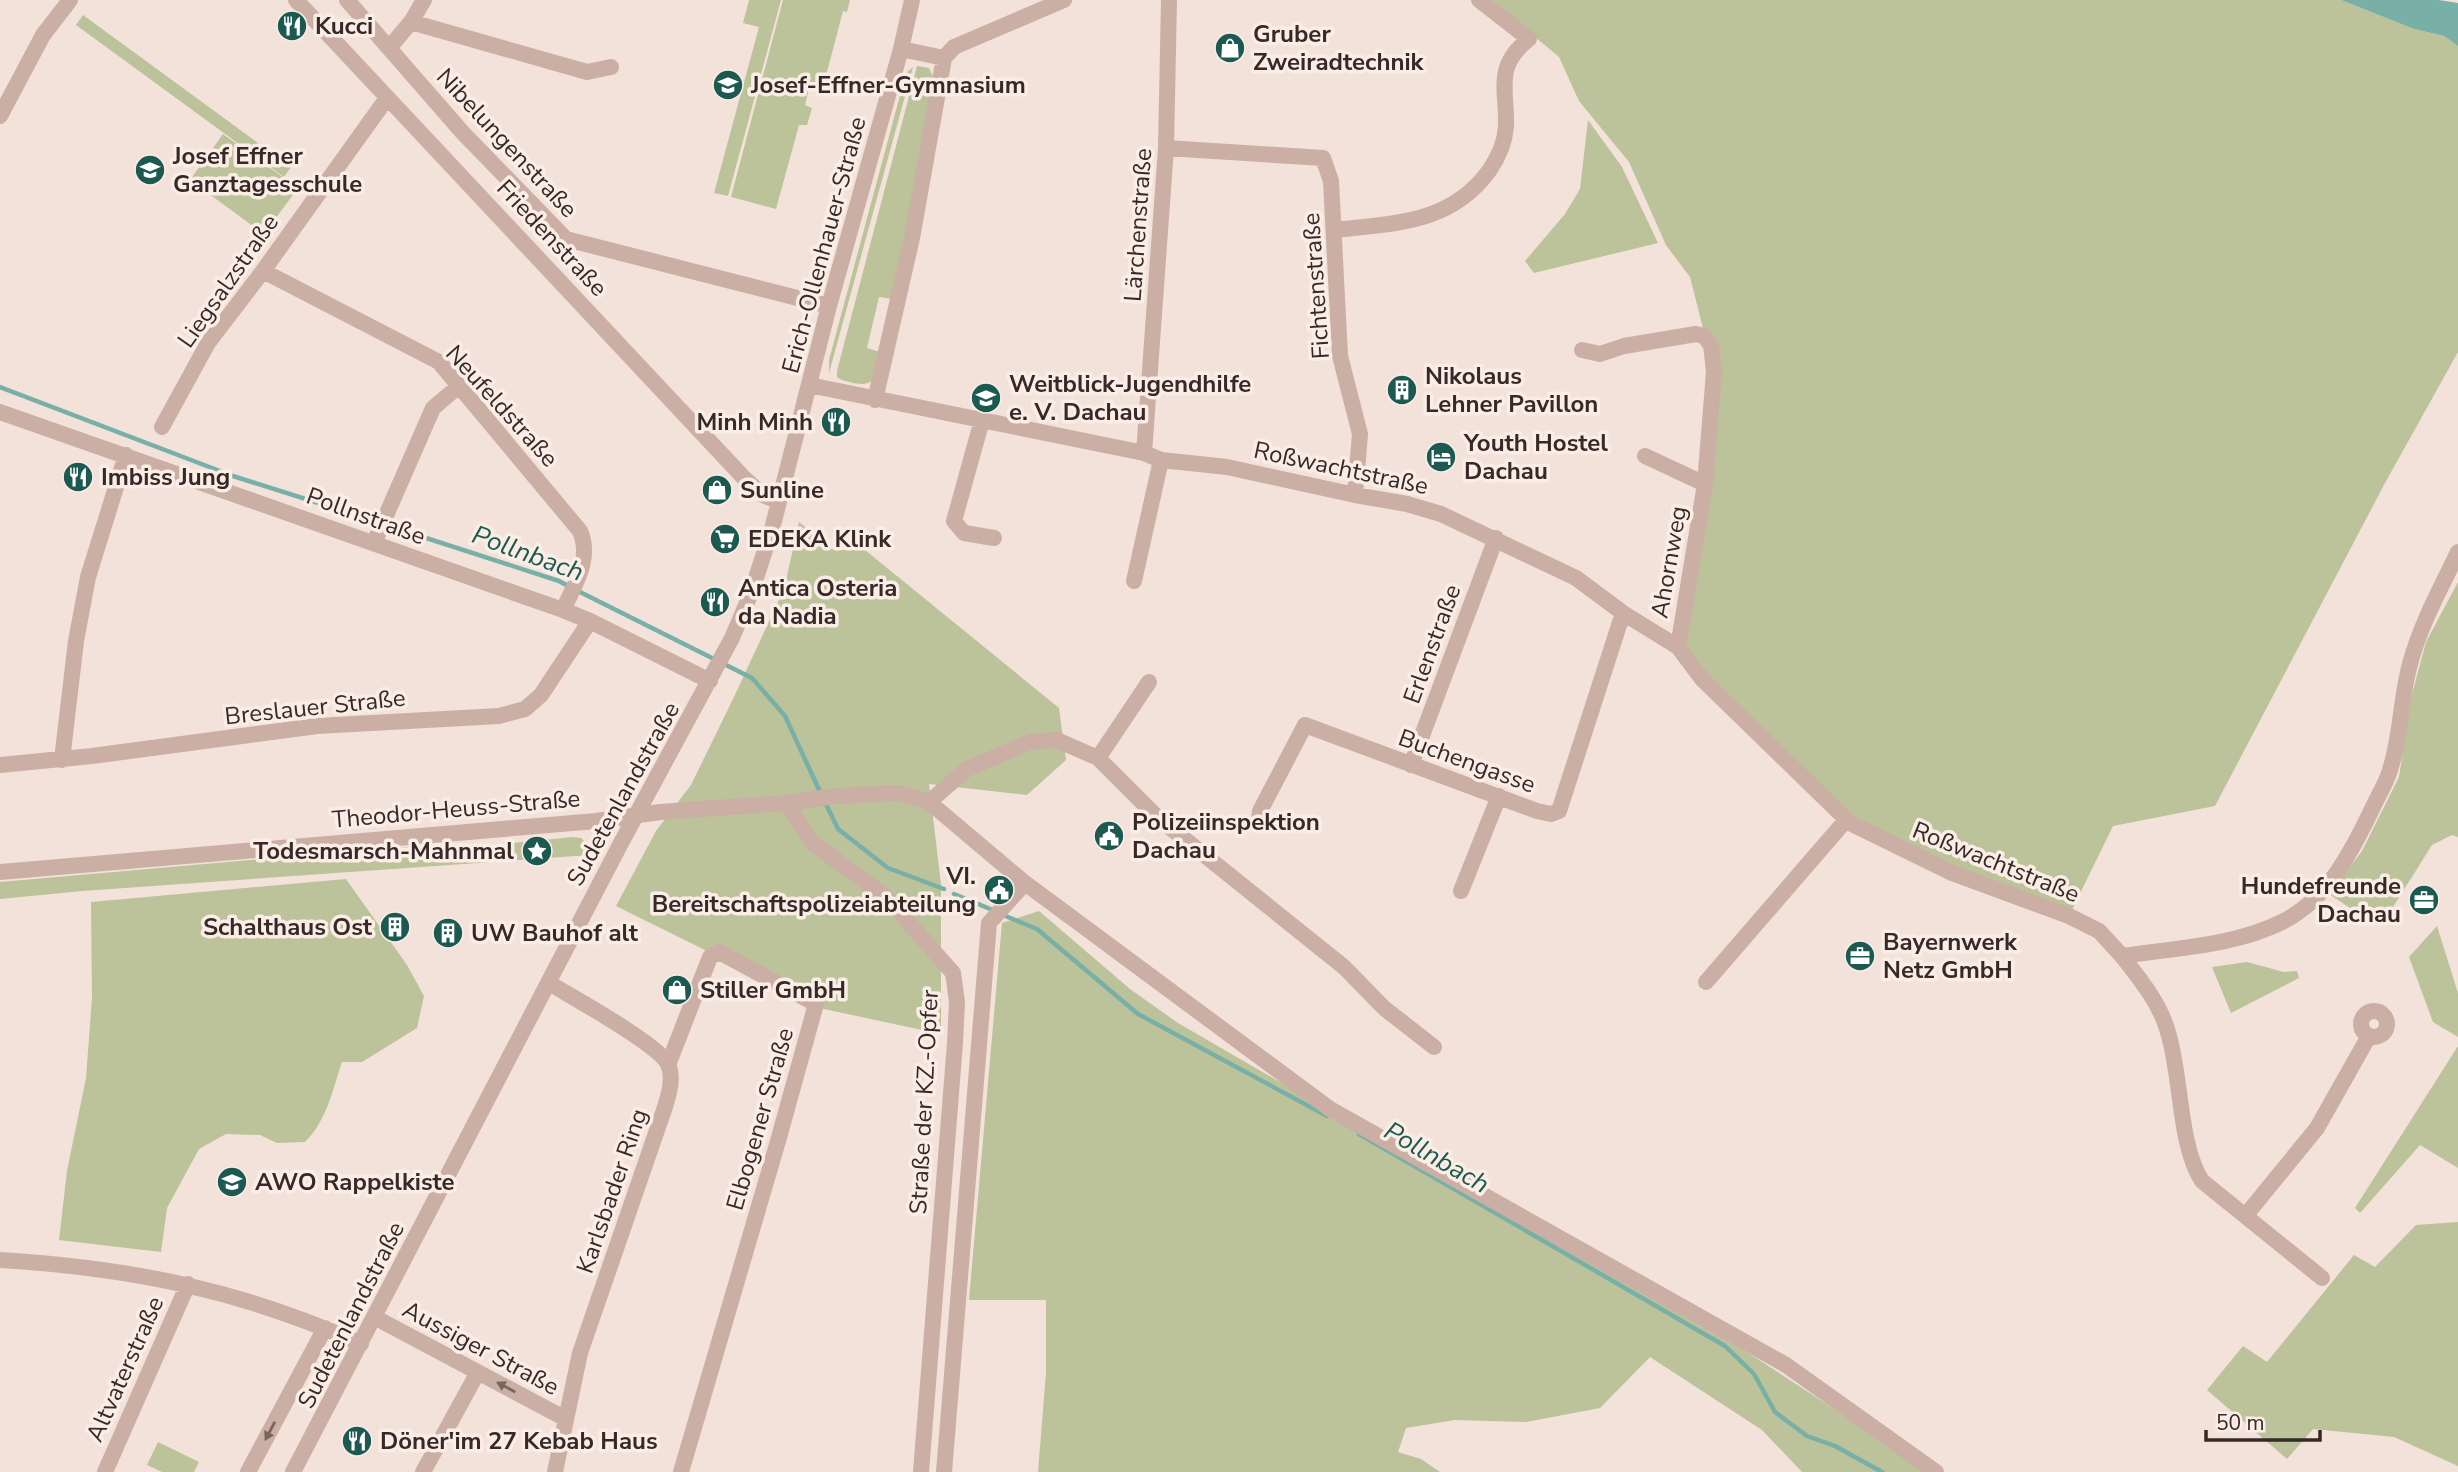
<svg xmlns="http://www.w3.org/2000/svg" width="2458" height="1472" viewBox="0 0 2458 1472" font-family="'Nunito Sans',sans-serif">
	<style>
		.green { fill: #bcc299 }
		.water { fill: #78b0a8 }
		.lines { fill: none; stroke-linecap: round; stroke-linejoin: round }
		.stream { stroke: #78b0a8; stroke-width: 4.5 }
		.minor { stroke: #cbafa5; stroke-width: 16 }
		.oneway { fill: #796560 }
		.labels { text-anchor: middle; stroke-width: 7; stroke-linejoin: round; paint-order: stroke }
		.poi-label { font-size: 24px; font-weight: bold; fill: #362927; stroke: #faede6; text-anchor: start }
		.street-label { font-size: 24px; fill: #362927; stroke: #faede6 }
		.water-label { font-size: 26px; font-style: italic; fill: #1b5951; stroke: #faede6 }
	</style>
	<rect width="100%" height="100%" fill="#f2e2da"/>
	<path class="green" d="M749 0H781L728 196 714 193 759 27 743 23Z
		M783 0H850L847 12 843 11 822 91 809 88 805 105 812 108 807 125H799L776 209 731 197Z
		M1491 0H2341L2414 29 2444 36 2458 46V352L2385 483 2215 806 2113 826 2069 916 1850 823 1678 647 1714 372 1690 277 1666 245 1629 162 1579 101 1559 57Z
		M83 15 291 167 284 177 76 25Z
		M917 66 929 68 934 79 893 299 879 297 867 348 880 352C876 372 879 388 853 383 846 381 842 381 837 377V371Z
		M913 67 829 373V360L906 73Z
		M1588 120 1622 167 1658 243 1534 273 1525 261 1565 214 1580 189Z
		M223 134 298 188 264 234 190 180Z
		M799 522 834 550H865L1059 708 1066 760 1027 795 929 784 941 884V1034L824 1009 616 906 656 831 691 785 733 699 784 589Z
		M2458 582V837L2452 835 2432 845 2393 907 2381 913 2362 916 2329 894 2362 851 2399 777 2411 698 2426 642Z
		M573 837 581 838 592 848 590 855 82 891 0 899V882L388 848 483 846Z
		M346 879 407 965 424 996 417 1028 362 1062H342C333 1089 326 1122 305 1142L277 1143 260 1135 226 1134 199 1149 167 1208 161 1252 59 1240 67 1171 86 1078 92 998 91 902Z
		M1039 911 1130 989 1178 1023 1750 1354 1845 1416 1925 1472H1802L1762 1430 1650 1357 1600 1408 1526 1422 1455 1420 1406 1428 1398 1452 1421 1459 1440 1472H1038L1046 1373V1300H969L1002 923Z
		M2437 926 2458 993V1037L2433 1022 2409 957Z
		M2247 962 2284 972 2297 971 2299 978 2231 1013 2212 967Z
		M2458 1046V1168L2420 1145 2360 1213 2355 1208Z
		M2458 1222V1466L2394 1437 2313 1429 2287 1459 2207 1390 2243 1346 2267 1362 2354 1255 2375 1267 2416 1225Z
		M158 1442 199 1462 194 1472H162L147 1465Z"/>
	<path class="water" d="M2341 0H2439L2458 3V46L2444 36 2414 29Z"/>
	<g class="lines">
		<path class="stream" d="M0 387 233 476 378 522
			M386 525 559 581 570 587
			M578 591 752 678 785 716 821 794
			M825 802 838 829 888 868 944 889
			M954 894 995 911
			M1003 915 1037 929 1138 1014 1327 1116
			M1359 1134 1725 1346 1754 1374 1775 1412 1807 1436 1835 1446 1882 1472"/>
		<path class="minor" d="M296 0 744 478 763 495 779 502
			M347 0 463 133 566 239 829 306
			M411 22 587 72 611 67
			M389 48 411 22 424 0
			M901 49 944 58 954 47 1064 0
			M0 116 43 35 70 0
			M1166 148 1323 158 1331 181 1340 356 1360 434 1355 495
			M1335 230C1395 223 1450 224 1489 171 1498 158 1505 143 1506 126 1507 89 1494 66 1529 39L1479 0
			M263 271 439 362 580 531C592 559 575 584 563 610
			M1582 350 1600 354 1624 346 1696 334 1704 336 1711 345 1714 372 1705 484 1678 647
			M809 385 1144 453 1161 460 1227 467 1355 495 1407 504 1441 514 1576 578 1623 613 1678 647 1702 679 1850 823 1952 873 2069 916 2099 931 2122 956C2174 948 2234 946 2282 922 2328 899 2352 851 2373 807 2378 796 2385 785 2389 773 2401 739 2400 700 2410 664 2420 625 2441 588 2458 552
			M875 400 912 238 944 58
			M0 412 563 610 590 621 710 681
			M982 420 954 521 964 533 994 538
			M162 427 208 343 263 271 387 98
			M1144 453 1166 148 1169 0
			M1645 456 1705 484
			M374 543 433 408 459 386
			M1134 581 1161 460
			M1098 758 1149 682
			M62 760 76 641 88 577 126 455
			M0 765 92 756 317 726 499 716 525 709 541 695 590 621
			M1411 765 1496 538
			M929 802 967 769 1030 742 1057 740 1098 758 1157 817 1344 967 1384 1008 1434 1047
			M787 803 812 843 885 896 953 973 957 1002 955 1043 921 1472
			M1259 820 1260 811 1305 725 1537 811 1551 814 1559 811 1623 613
			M0 872 596 821 660 812 787 803 836 796 898 793 929 802 1025 883 1330 1109 1786 1365 1936 1472
			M1461 891 1499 796
			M2122 956C2139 978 2159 1002 2167 1029 2182 1074 2178 1144 2202 1181L2322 1278
			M1706 982 1847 819
			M549 983C572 997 658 1044 668 1064 674 1077 669 1094 665 1107L580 1353 555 1472
			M2361 1024a13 13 0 1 1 26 0a13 13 0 1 1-26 0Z
			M668 1065 710 957 719 952 816 1004 778 1141 681 1472
			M2246 1215 2317 1128 2369 1036
			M0 1260C131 1268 241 1290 361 1344
			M376 1318 566 1419
			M105 1472 188 1284
			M248 1472 325 1328
			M293 1472 621 843 732 638 751 593 772 529 829 306 901 49 912 0
			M423 1472 478 1372
			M944 1472 989 923 1025 883"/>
	</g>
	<defs><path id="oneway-solid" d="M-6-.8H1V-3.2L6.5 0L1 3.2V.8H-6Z" transform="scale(1.75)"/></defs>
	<g class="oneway">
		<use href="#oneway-solid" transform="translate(506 1387) rotate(-152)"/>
		<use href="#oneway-solid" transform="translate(270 1431) rotate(118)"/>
	</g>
	<defs>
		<g id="restaurant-disc" transform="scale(1.575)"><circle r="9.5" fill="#1b5951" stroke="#faede6"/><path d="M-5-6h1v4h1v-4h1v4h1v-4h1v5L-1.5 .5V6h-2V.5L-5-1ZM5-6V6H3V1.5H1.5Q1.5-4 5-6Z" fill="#fff"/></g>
		<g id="shop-disc" transform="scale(1.575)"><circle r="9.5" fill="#1b5951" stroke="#faede6"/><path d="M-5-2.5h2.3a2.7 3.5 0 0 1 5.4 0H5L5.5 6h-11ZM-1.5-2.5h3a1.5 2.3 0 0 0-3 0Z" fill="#fff"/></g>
		<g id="school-disc" transform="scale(1.575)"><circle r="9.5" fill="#1b5951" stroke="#faede6"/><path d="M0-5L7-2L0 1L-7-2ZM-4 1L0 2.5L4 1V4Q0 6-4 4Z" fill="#fff"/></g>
		<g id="building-disc" transform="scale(1.575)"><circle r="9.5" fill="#1b5951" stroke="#faede6"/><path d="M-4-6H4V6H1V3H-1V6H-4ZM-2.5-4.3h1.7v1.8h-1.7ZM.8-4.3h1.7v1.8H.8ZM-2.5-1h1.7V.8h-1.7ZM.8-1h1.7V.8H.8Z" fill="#fff"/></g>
		<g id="hotel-disc" transform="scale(1.575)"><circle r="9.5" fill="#1b5951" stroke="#faede6"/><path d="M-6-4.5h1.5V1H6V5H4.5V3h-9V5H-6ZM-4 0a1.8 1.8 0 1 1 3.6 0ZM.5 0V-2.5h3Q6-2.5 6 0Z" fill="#fff"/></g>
		<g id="supermarket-disc" transform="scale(1.575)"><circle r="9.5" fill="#1b5951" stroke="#faede6"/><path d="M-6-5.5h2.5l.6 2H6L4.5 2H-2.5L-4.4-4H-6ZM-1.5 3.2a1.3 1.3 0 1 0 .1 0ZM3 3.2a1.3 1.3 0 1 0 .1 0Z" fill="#fff"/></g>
		<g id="civic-disc" transform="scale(1.575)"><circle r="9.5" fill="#1b5951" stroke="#faede6"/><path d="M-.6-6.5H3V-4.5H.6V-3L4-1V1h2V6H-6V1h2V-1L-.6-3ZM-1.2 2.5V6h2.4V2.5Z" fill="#fff"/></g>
		<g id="sight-disc" transform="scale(1.575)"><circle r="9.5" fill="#1b5951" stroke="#faede6"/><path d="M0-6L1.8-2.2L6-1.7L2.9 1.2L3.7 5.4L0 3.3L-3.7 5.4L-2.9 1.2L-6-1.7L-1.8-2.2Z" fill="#fff"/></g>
		<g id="office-disc" transform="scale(1.575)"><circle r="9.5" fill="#1b5951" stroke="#faede6"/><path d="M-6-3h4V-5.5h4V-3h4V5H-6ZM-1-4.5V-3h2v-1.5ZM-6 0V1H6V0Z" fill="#fff"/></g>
	</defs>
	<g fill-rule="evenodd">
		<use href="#restaurant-disc" x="292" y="26"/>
		<use href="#shop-disc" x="1230" y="48"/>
		<use href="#school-disc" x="728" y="85"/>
		<use href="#school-disc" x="150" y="170"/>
		<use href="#building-disc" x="1402" y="390"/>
		<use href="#school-disc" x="986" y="398"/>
		<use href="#restaurant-disc" x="836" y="422"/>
		<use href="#hotel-disc" x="1441" y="457"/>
		<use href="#restaurant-disc" x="78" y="477"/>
		<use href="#shop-disc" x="717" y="490"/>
		<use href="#supermarket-disc" x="725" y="539"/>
		<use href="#restaurant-disc" x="715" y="602"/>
		<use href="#civic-disc" x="1109" y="836"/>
		<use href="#sight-disc" x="537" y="851"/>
		<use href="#civic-disc" x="999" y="890"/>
		<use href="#office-disc" x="2424" y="900"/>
		<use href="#building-disc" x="395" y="927"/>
		<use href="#building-disc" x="448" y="933"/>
		<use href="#office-disc" x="1860" y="956"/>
		<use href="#shop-disc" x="677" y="990"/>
		<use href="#school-disc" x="232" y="1182"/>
		<use href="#restaurant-disc" x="357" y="1441"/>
	</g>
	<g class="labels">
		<g class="poi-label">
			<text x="315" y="34">Kucci</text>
			<text x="1253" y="42">Gruber<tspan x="1253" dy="28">Zweiradtechnik</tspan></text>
			<text x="751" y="93">Josef-Effner-Gymnasium</text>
			<text x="173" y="164">Josef Effner<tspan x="173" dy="28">Ganztagesschule</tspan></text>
			<text x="1425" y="384">Nikolaus<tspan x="1425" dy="28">Lehner Pavillon</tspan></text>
			<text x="1009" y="392">Weitblick-Jugendhilfe<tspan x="1009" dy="28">e. V. Dachau</tspan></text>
			<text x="813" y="430" text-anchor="end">Minh Minh</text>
			<text x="1464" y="451">Youth Hostel<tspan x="1464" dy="28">Dachau</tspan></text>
			<text x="101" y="485">Imbiss Jung</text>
			<text x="740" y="498">Sunline</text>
			<text x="748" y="547">EDEKA Klink</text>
			<text x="738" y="596">Antica Osteria<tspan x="738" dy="28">da Nadia</tspan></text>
			<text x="1132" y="830">Polizeiinspektion<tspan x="1132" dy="28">Dachau</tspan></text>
			<text x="514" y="859" text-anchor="end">Todesmarsch-Mahnmal</text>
			<text x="976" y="884" text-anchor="end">VI.<tspan x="976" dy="28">Bereitschaftspolizeiabteilung</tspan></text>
			<text x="2401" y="894" text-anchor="end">Hundefreunde<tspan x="2401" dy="28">Dachau</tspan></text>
			<text x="372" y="935" text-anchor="end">Schalthaus Ost</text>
			<text x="471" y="941">UW Bauhof alt</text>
			<text x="1883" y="950">Bayernwerk<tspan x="1883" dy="28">Netz GmbH</tspan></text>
			<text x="700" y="998">Stiller GmbH</text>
			<text x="255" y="1190">AWO Rappelkiste</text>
			<text x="380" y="1449">Döner'im 27 Kebab Haus</text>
		</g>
		<g class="street-label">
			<text transform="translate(507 143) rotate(47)" y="8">Nibelungenstraße</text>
			<text transform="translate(1138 225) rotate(-86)" y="8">Lärchenstraße</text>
			<text transform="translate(552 238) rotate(47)" y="8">Friedenstraße</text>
			<text transform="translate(824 245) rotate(-75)" y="8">Erich-Ollenhauer-Straße</text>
			<text transform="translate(228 281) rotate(-55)" y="8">Liegsalzstraße</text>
			<text transform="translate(1316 286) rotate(-94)" y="8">Fichtenstraße</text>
			<text transform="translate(502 406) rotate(48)" y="8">Neufeldstraße</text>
			<text transform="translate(1341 468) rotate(12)" y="8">Roßwachtstraße</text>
			<text transform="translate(366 516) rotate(20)" y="8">Pollnstraße</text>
			<text transform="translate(1669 562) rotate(-80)" y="8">Ahornweg</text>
			<text transform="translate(1432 644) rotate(-70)" y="8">Erlenstraße</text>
			<text transform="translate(315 707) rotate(-6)" y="8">Breslauer Straße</text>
			<text transform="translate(1467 761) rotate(20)" y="8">Buchengasse</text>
			<text transform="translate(623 794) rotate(-61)" y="8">Sudetenlandstraße</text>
			<text transform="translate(456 809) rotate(-5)" y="8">Theodor-Heuss-Straße</text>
			<text transform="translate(1996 862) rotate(22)" y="8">Roßwachtstraße</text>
			<text transform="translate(924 1102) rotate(-87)" y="8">Straße der KZ.-Opfer</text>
			<text transform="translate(760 1119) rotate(-74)" y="8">Elbogener Straße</text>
			<text transform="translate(612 1191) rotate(-71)" y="8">Karlsbader Ring</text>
			<text transform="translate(351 1315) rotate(-63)" y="8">Sudetenlandstraße</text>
			<text transform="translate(481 1348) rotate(28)" y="8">Aussiger Straße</text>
			<text transform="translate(125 1369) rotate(-66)" y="8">Altvaterstraße</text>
		</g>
		<g class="water-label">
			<text transform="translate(528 553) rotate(20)" y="9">Pollnbach</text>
			<text transform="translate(1437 1157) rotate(30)" y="9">Pollnbach</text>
		</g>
	</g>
	<path d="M2206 1430v10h114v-10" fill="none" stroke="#362927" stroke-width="3.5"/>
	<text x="2216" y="1430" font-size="21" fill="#362927" stroke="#faede6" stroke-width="5" paint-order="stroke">50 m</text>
</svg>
